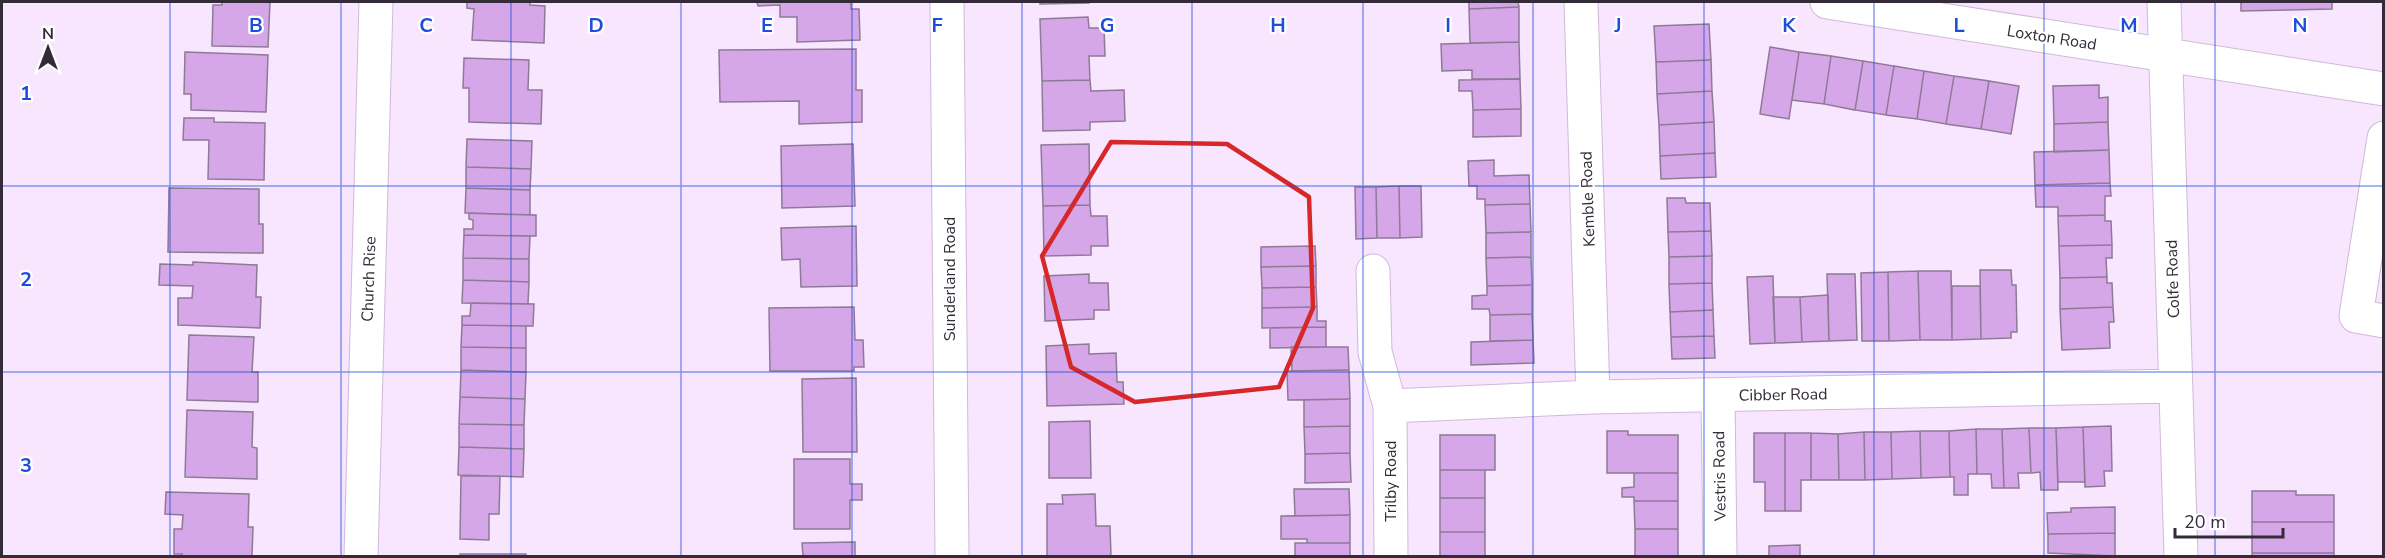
<svg xmlns="http://www.w3.org/2000/svg" width="2385" height="558" viewBox="0 0 2385 558" font-family="'Nunito Sans',sans-serif">
	<style>
		.building { fill: #d6a7e8; stroke: #8e7a96; stroke-width: 1.5 }
		.lines { fill: none; stroke-linecap: round; stroke-linejoin: round }
		.minor-casing { stroke: #cfbad7; stroke-width: 35 }
		.minor { stroke: #fff; stroke-width: 33 }
		.marked { fill: none; stroke: #d62828; stroke-width: 4.5; stroke-linejoin: round }
		.grid { fill: none; stroke: #1d4ed8; stroke-width: 1.5; stroke-opacity: 0.55 }
		.labels { text-anchor: middle; stroke-width: 4.5; stroke-linejoin: round; paint-order: stroke }
		.street-label { font-size: 16px; fill: #332b37; stroke: #fff }
		.grid-label { font-size: 20px; text-anchor: middle; font-weight: bold; fill: #1d4ed8; stroke: #fff; stroke-width: 4.5; stroke-linejoin: round; paint-order: stroke }
	</style>
	<rect width="100%" height="100%" fill="#f8e6ff"/>
	<path class="building" d="M222 2H270L268 47 212 46 213 5H222Z
		M467 2H530V5L545 6 544 43 472 40 474 9 467 8Z
		M757 2H851V9H859L860 40 797 42V17H780V5L758 6Z
		M1040 2H1089V3L1040 4Z
		M1469 2H1518L1519 7 1469 9Z
		M2241 2H2332V9L2241 11Z
		M1519 7V42L1470 43 1469 9Z
		M1088 17 1089 28H1104L1105 56H1089L1090 80 1042 81 1040 19Z
		M1709 24 1711 60 1656 62 1654 26Z
		M1519 42 1520 79H1472V70L1442 71 1441 44Z
		M1770 47 1799 52 1789 119 1760 114Z
		M856 49V90H862V122L799 124V101L720 102 719 50Z
		M185 52 268 55 266 112 191 110V94H184Z
		M1799 52 1831 56 1824 104 1792 100Z
		M1831 56 1863 61 1855 110 1824 104Z
		M464 58 529 60 528 90H542L541 124 469 122V88H463Z
		M1711 60 1712 91 1657 94 1656 62Z
		M1863 61 1894 66 1886 115 1855 110Z
		M1894 66 1924 71 1917 119 1886 115Z
		M1924 71 1954 76 1946 124 1917 119Z
		M1954 76 1989 81 1981 129 1946 124Z
		M1520 79 1521 109 1473 110 1472 91H1459V80Z
		M1090 80 1091 91 1124 90 1125 121 1090 122V130L1043 131 1042 81Z
		M1989 81 2019 86 2011 134 1981 129Z
		M2099 85V98L2108 97V122L2054 124 2053 86Z
		M1712 91 1714 122 1659 125 1657 94Z
		M1521 109V136L1473 137V110Z
		M184 118H214V122L265 123 264 180 208 179 209 140H183Z
		M1714 122 1715 153 1660 156 1659 125Z
		M2108 122 2109 150 2054 152V124Z
		M467 139 532 141 531 169 466 167Z
		M853 144 855 206 782 208 781 146Z
		M1089 144 1090 205 1043 206 1041 145Z
		M2109 150 2110 183 2035 185 2034 152Z
		M1715 153 1716 177 1661 179 1660 156Z
		M1494 160V176L1529 175 1530 204 1485 205V199H1477V186H1469L1468 161Z
		M466 167 531 169 530 190 466 188Z
		M2110 183 2111 196H2105V215L2058 216V207H2036L2035 185Z
		M1399 186 1400 238H1377L1376 187Z
		M1399 186H1421L1422 237 1400 238Z
		M1355 187H1376L1377 238 1356 239Z
		M169 188 259 189V224H263V253L168 252Z
		M466 188 530 190V215L465 213Z
		M1667 198H1685L1686 203H1710L1711 231 1668 232Z
		M1530 204 1531 232 1486 233 1485 205Z
		M1090 205 1091 216H1107L1108 246H1091V255L1044 256 1043 206Z
		M469 213 536 215V236L464 235V229H473V220L469 219Z
		M2105 215V221H2111L2112 245 2059 246 2058 216Z
		M856 226 857 286 801 287 800 259 782 260 781 228Z
		M1711 231 1712 256 1669 257 1668 232Z
		M1531 232V257L1486 258V233Z
		M464 235 530 236 529 259 463 258Z
		M2112 245V258H2106L2107 277 2060 278 2059 246Z
		M1315 246 1316 266 1261 267V247Z
		M1712 256V283L1669 284V257Z
		M1531 257 1532 285 1487 286 1486 258Z
		M463 258 529 259V282L463 280Z
		M193 262 257 265 256 297H261L260 328 178 325V298H192L193 286 159 285 160 264 193 265Z
		M1316 266V287L1262 288 1261 267Z
		M1980 270H2011L2012 285H2016L2017 332H2011V338L1981 339Z
		M1918 271H1951L1952 340H1920Z
		M1918 271 1920 340 1889 341 1888 272Z
		M1888 272 1889 341H1862L1861 273Z
		M1089 274V283H1108L1109 310H1094V319L1045 321 1044 276Z
		M1827 274H1855L1857 340 1829 341Z
		M1773 276 1775 343 1750 344 1747 277Z
		M2107 277V283H2112L2113 307 2060 309V278Z
		M463 280 529 282 528 304 462 303Z
		M1712 283 1713 310 1670 312 1669 284Z
		M1532 285V314L1490 315 1489 309H1472V296L1487 295V286Z
		M1952 286H1980L1981 339 1952 340Z
		M1316 287 1317 307 1262 308V288Z
		M1828 295 1829 341 1802 342 1800 297Z
		M1773 297H1800L1802 342 1775 343Z
		M471 303 534 304 533 326 462 325V316H470Z
		M854 307 855 340H863L864 367H854V371H770L769 308Z
		M1317 307V321H1326V327L1262 328V308Z
		M2113 307 2114 322H2109L2110 348 2062 350 2060 309Z
		M1713 310 1714 336 1671 337 1670 312Z
		M1532 314 1533 340 1490 341V315Z
		M462 325 526 326V348L461 347Z
		M1326 327V347L1270 348V328Z
		M189 335 254 337 252 372H258V402L187 400Z
		M1714 336 1715 358 1672 359 1671 337Z
		M1533 340 1534 363 1471 365V342Z
		M1089 344V354L1116 353 1117 382H1123L1124 404 1047 406 1046 346Z
		M461 347 526 348V372L461 370Z
		M1291 347H1348L1349 370 1292 371Z
		M461 370 526 372 525 399 460 397Z
		M1349 370 1350 399 1288 400 1287 371Z
		M856 378 857 452H803L802 379Z
		M460 397 525 399 524 425 459 424Z
		M1350 399V426L1304 427V400Z
		M187 410 253 412 252 447 257 448V479L185 477Z
		M1090 421 1091 478H1049V422Z
		M459 424 524 425V449L459 447Z
		M1350 426V453L1305 454 1304 427Z
		M2111 426 2112 471H2104L2105 486 2085 487 2083 427Z
		M2083 427 2085 482H2058L2056 428Z
		M2029 428H2056L2058 490H2041L2040 472 2031 473Z
		M2029 428 2031 473H2018L2019 488H2004L2002 429Z
		M1976 429H2002L2004 488H1992L1991 474H1977Z
		M1976 429 1977 474H1968V495H1954V477H1950L1949 431Z
		M1607 431H1628V435H1678V473H1607Z
		M1920 431H1949L1950 477 1921 478Z
		M1920 431 1921 478 1892 479 1891 432Z
		M1864 432H1891L1892 479 1865 480Z
		M1864 432 1865 480H1839L1838 434Z
		M1754 433H1785V511H1765V482H1754Z
		M1785 433H1811V480H1801V511H1785Z
		M1811 433 1838 434 1839 480H1811Z
		M1440 435H1495V470H1440Z
		M459 447 524 449 523 477 458 475Z
		M1350 453 1351 482 1305 483V454Z
		M794 459H850V484H862V500H850V529H794Z
		M1440 470H1485V498H1440Z
		M1634 473H1678V501H1634V497H1622V488L1634 487Z
		M461 476H500L499 514H489V540L460 539Z
		M1294 489H1349L1350 515 1295 516Z
		M2252 491H2296V495H2334V522H2252Z
		M166 492 249 494 248 527H253L252 556H182V554H174V529H182L183 515 165 514Z
		M1095 494 1096 526H1110L1111 556H1047V504H1063L1062 495Z
		M1440 498H1485V532H1440Z
		M1634 501H1678V529H1635Z
		M2115 507V533L2048 534 2047 513 2071 512V508Z
		M1350 515V543H1307V539H1281V516Z
		M2252 522H2334V553H2252Z
		M1635 529H1678V556H1635Z
		M1440 532H1485V556H1440Z
		M2115 533V556L2048 553V534Z
		M855 542V556H803L802 543Z
		M1295 543H1350V556H1295Z
		M1800 545V556H1769V546Z
		M2252 553H2334V556H2252Z
		M460 554H526V556H461Z"/>
	<g class="lines">
		<g class="minor-casing">
			<path id="minor" d="M947 2 952 556
				M1581 2 1593 397
				M1827 2 2384 89
				M2164 2 2181 556
				M2384 138 2356 316 2384 321
				M1373 271 1375 352 1390 406 1391 556
				M1718 395 1720 556
				M1390 406 1593 397 2175 386
				M361 556 376 2"/>
		</g>
		<use href="#minor" class="minor"/>
	</g>
	<path class="marked" d="M1111 142 1227 144 1309 197 1313 308 1279 387 1135 402 1071 367 1042 256Z"/>
	<path class="grid" d="M170 2V556M341 2V556M511 2V556M681 2V556M852 2V556M1022 2V556M1192 2V556M1363 2V556M1533 2V556M1704 2V556M1874 2V556M2044 2V556M2215 2V556M2 186H2384M2 372H2384"/>
	<g class="labels">
		<g class="street-label">
			<text transform="translate(2052 37) rotate(9)" y="6">Loxton Road</text>
			<text transform="translate(1587 199) rotate(-92)" y="6">Kemble Road</text>
			<text transform="translate(368 279) rotate(-88)" y="6">Church Rise</text>
			<text transform="translate(949 279) rotate(-90)" y="6">Sunderland Road</text>
			<text transform="translate(2172 279) rotate(-92)" y="6">Colfe Road</text>
			<text transform="translate(1783 394) rotate(-1)" y="6">Cibber Road</text>
			<text transform="translate(1719 476) rotate(-91)" y="6">Vestris Road</text>
			<text transform="translate(1390 481) rotate(-90)" y="6">Trilby Road</text>
		</g>
	</g>
	<g class="grid-label">
		<text x="256" y="32">B</text>
		<text x="426" y="32">C</text>
		<text x="596" y="32">D</text>
		<text x="767" y="32">E</text>
		<text x="937" y="32">F</text>
		<text x="1107" y="32">G</text>
		<text x="1278" y="32">H</text>
		<text x="1448" y="32">I</text>
		<text x="1618" y="32">J</text>
		<text x="1789" y="32">K</text>
		<text x="1959" y="32">L</text>
		<text x="2129" y="32">M</text>
		<text x="2300" y="32">N</text>
		<text x="26" y="100">1</text>
		<text x="26" y="286">2</text>
		<text x="26" y="472">3</text>
	</g>
	<rect width="2385" height="558" fill="none" stroke="#332b37" stroke-width="6"/>
	<g transform="translate(48 48)" stroke="#ffffff" stroke-width="4.5" paint-order="stroke">
	<path d="M0-4.5L10 22L0 15L-10 22Z" fill="#332b37"/>
	<text y="-9" font-size="16" font-weight="bold" text-anchor="middle" fill="#332b37">N</text>
	</g>
	<path d="M2175 528v9h108v-9" fill="none" stroke="#332b37" stroke-width="3"/>
	<text x="2184" y="528" font-size="18" fill="#332b37" stroke="#ffffff" stroke-width="4.5" paint-order="stroke">20 m</text>
</svg>
